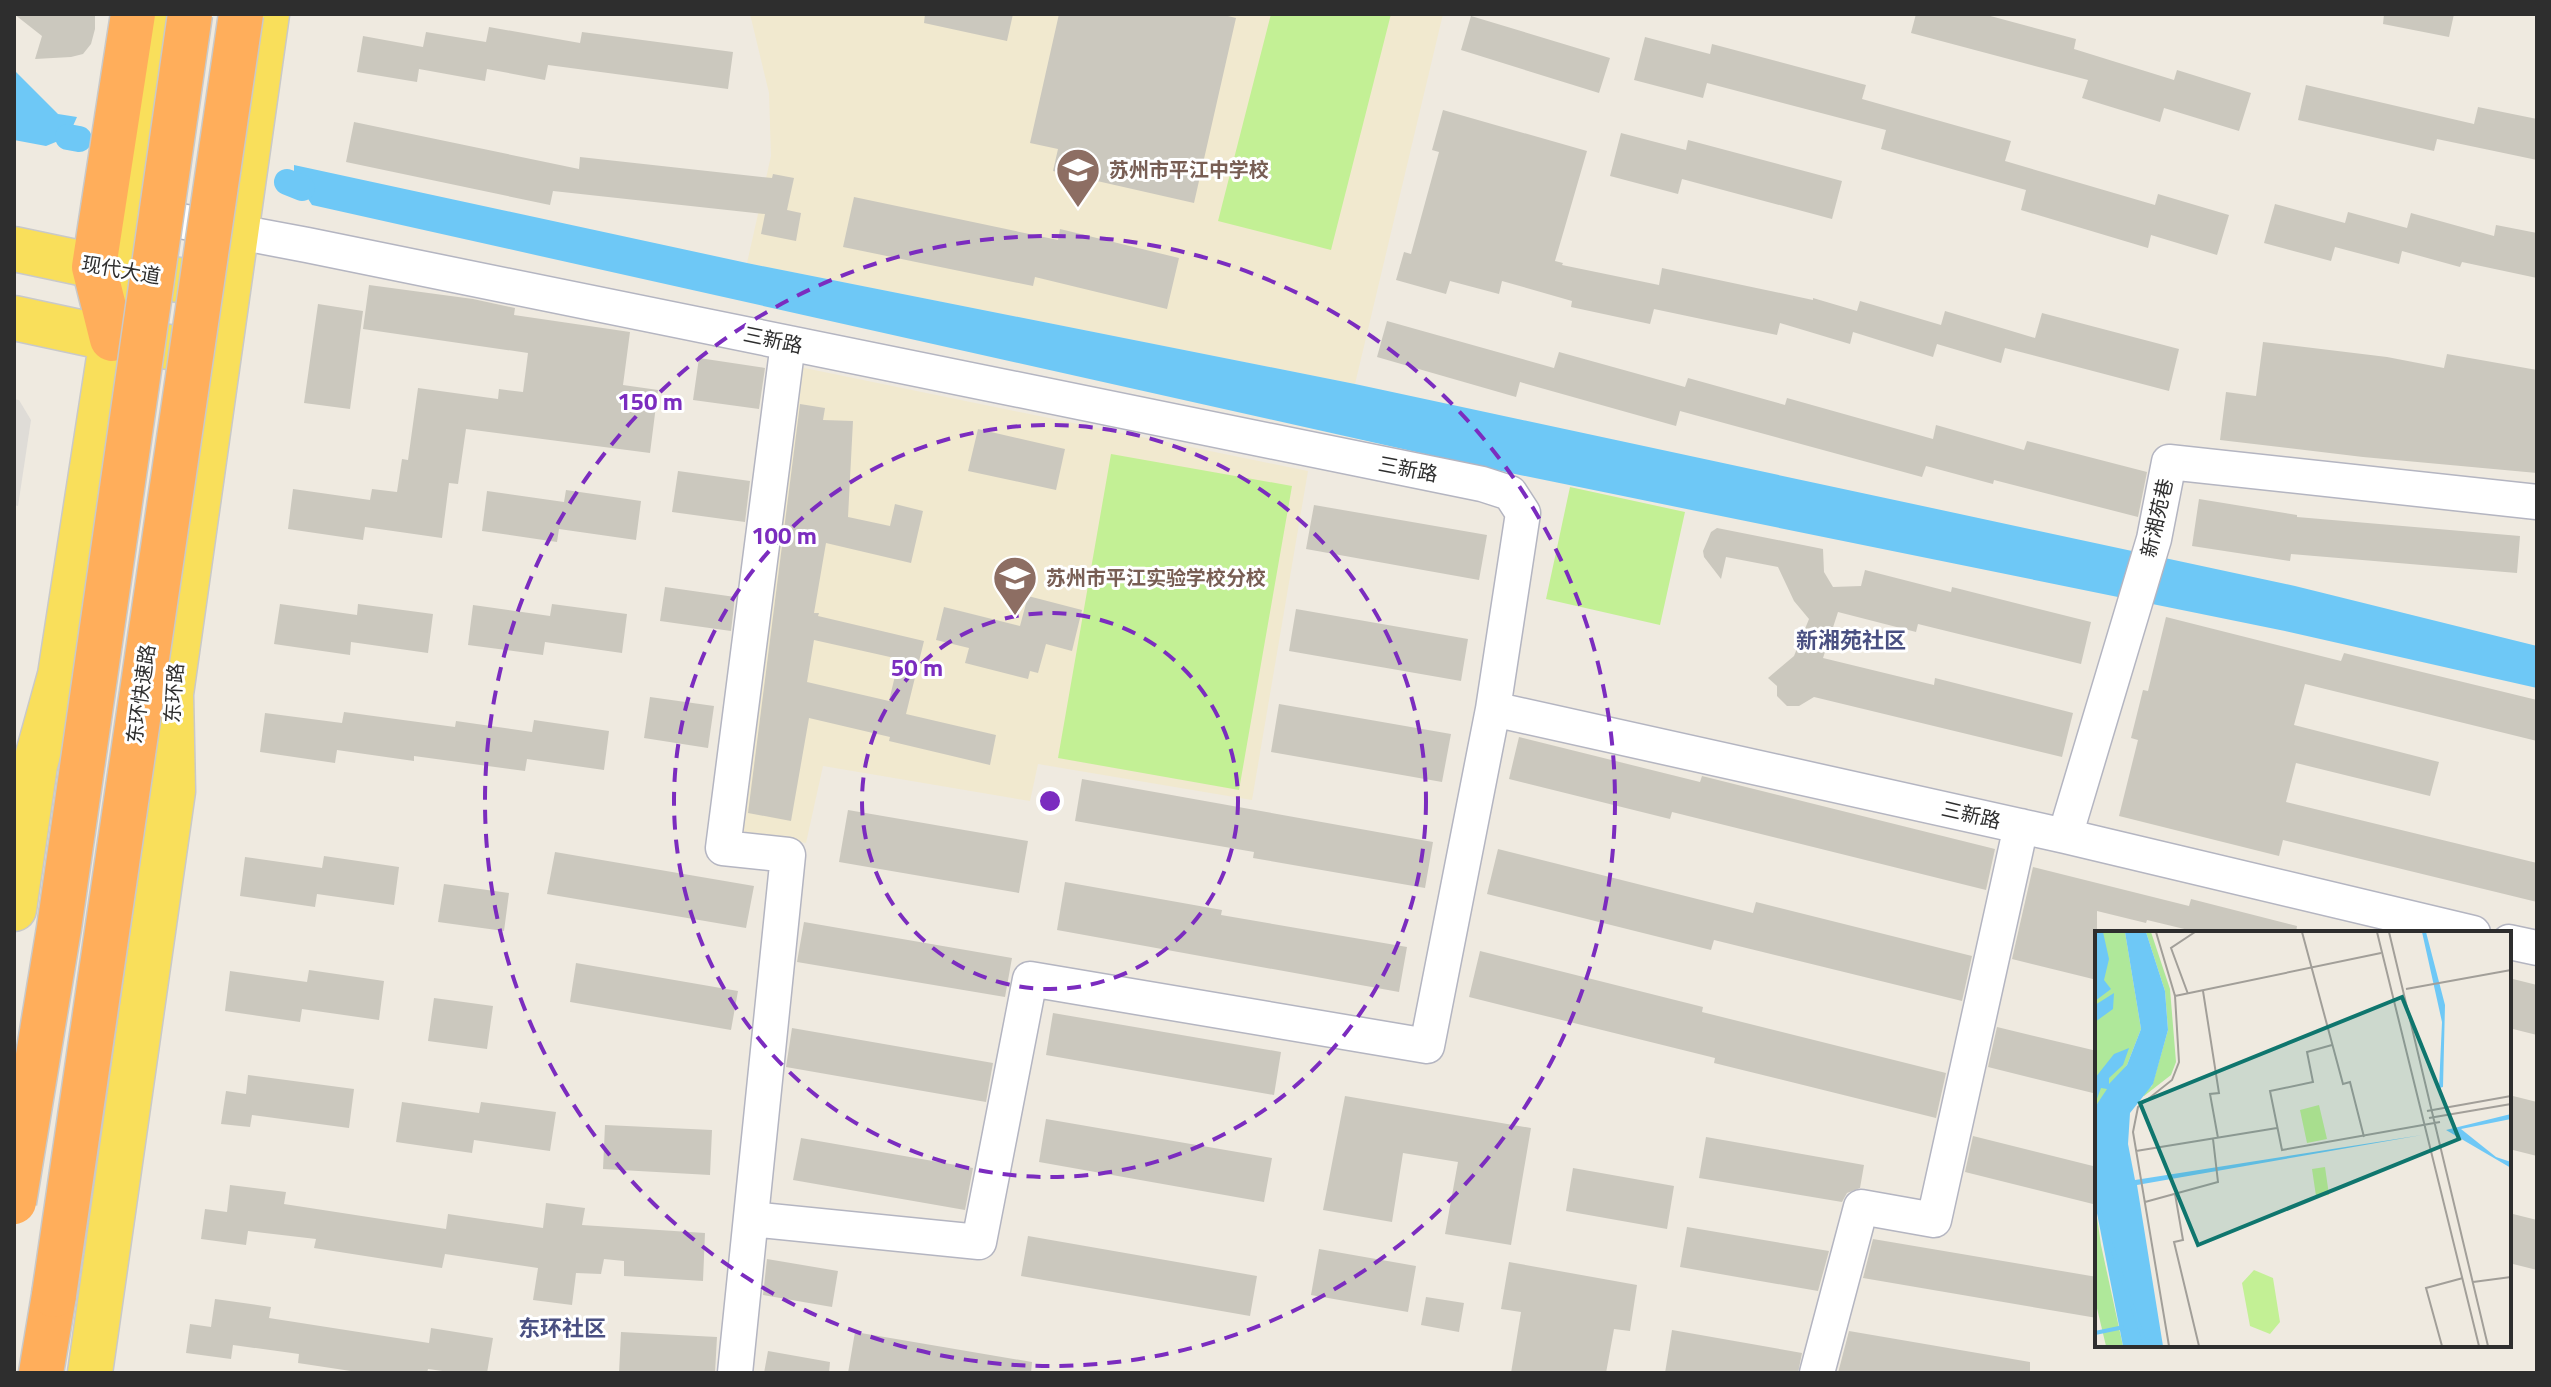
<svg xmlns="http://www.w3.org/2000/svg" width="2551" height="1387" viewBox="0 0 2551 1387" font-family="'Titillium Web','Noto Sans SC',sans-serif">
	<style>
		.education { fill: #f1e9cf }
		.pitch { fill: #c3f095 }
		.plaza { fill: #dfdcd7 }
		.water { fill: #6ec8f6 }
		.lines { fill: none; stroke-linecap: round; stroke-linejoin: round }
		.canal { stroke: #6ec8f6; stroke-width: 26 }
		.building { fill: #cbc8be; fill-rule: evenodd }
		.minor-casing { stroke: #b4b5c1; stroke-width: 37 }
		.major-casing { stroke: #c9c9c9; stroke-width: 47 }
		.highway-casing { stroke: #c9c9c9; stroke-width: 47 }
		.minor { stroke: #fff; stroke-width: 34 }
		.major { stroke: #f9df5b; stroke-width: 44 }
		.highway { stroke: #ffae5b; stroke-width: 44 }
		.highway-bridge-casing { stroke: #c9c9c9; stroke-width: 47; stroke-linecap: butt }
		.highway-bridge { stroke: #ffae5b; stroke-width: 44 }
		.ring { fill: none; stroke: #7b2cbf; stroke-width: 4; stroke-dasharray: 14 10 }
		.labels { text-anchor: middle; stroke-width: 6; stroke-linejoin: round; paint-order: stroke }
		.education-label { font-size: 20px; font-weight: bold; fill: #785e54; stroke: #fff; text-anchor: start }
		.street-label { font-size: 20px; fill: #2e2e2e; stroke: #fff }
		.neighbourhood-label { font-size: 22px; font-weight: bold; fill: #4a5082; stroke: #fff }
		.inset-river { fill: none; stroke: #6ec8f6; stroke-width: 4 }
		.inset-road { fill: none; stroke: #a29f99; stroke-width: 2 }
		.view { fill: #0f766e; fill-opacity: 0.15; stroke: #0f766e; stroke-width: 4 }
		.inset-edge { fill: none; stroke: #2e2e2e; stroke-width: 4 }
		.centre { fill: #7b2cbf; stroke: #fff; stroke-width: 4 }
		.ring-label { font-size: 24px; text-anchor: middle; font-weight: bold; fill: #7b2cbf; stroke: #fff; stroke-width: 6; stroke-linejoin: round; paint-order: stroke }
	</style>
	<rect width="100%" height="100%" fill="#efeae0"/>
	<path class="education" d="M750 14H1443L1355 384 747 263 771 156 769 93Z
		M780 363 1308 471 1252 800 1038 764 1030 801 823 766 806 843 720 828Z"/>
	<path class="pitch" d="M1271 14H1391L1331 250 1218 221Z
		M1111 454 1292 486 1239 790 1058 758Z
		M1570 487 1685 512 1660 625 1546 599Z"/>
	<path class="plaza" d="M14 399 19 400 31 420 18 506 14 505Z"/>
	<path class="water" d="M14 70 58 114 77 117 68 137 46 146 14 140Z
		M294 165 747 263 1355 384 2295 586 2537 646V688L2285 631 1510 473 312 205 294 177Z"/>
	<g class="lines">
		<path class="canal" d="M68 137 79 139
			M287 182 302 188"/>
	</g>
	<path class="building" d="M14 14H95V29L91 44 83 54 71 57 35 59 42 36Z
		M925 14H1013L1007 41 924 23Z
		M1059 14H1220L1236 18 1194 203 1053 171 1058 149 1030 143Z
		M1916 14H1983L2076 39 2074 49 2174 80 2177 70 2251 93 2239 131 2164 108 2160 122 2082 98 2088 80 1911 33Z
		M2384 14H2454L2449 37 2383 24Z
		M1471 16 1610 58 1599 93 1461 50Z
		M489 27 580 43 582 32 733 52 728 89 548 65 545 80 487 69 485 81 419 69 417 82 357 72 363 36 423 47 426 32 486 42Z
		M1645 37 1710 54 1712 44 1866 85 1862 99 2011 141 2005 161 2155 205 2158 194 2229 215 2217 255 2151 235 2148 248 2021 210 2026 190 1881 149 1886 130 1707 83 1703 98 1634 80Z
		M2306 85 2474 124 2478 107 2537 119V160L2437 139 2434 151 2298 120Z
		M1443 110 1587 151 1555 261 1563 263 1562 265 1659 285 1662 268 1813 300V298L1857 311 1860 301 1941 325 1945 311 2035 338 2042 313 2179 349 2169 391 2005 348 2001 363 1937 344 1933 357 1853 332 1850 344 1780 323 1777 335 1654 309 1650 324 1571 307 1572 301 1502 281 1499 294 1450 281 1446 294 1396 280 1404 252 1411 254 1439 152 1432 150Z
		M354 122 579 169 580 157 772 178 773 174 794 178 787 210 801 213 796 241 761 234 765 214 553 191 550 205 346 162Z
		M1621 133 1686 150 1688 140 1842 181 1832 219 1682 179 1678 194 1610 176Z
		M854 197 1058 240 1060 229 1179 258 1167 309 1035 277 1033 286 843 247Z
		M2275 204 2345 223 2348 212 2407 228 2411 213 2494 236 2496 225 2537 233V278L2462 262 2460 267 2402 251 2399 264 2335 247 2331 261 2264 243Z
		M369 285 473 299 515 308 514 315 630 332 623 385 658 390 650 453 466 429 458 484 449 483 442 538 365 527 363 540 288 529 293 489 370 500 372 489 397 492 402 459 408 460 418 388 498 399 499 389 523 392 528 353 363 329Z
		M318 304 363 311 350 409 304 403Z
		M1387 321 1554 368 1559 352 1685 387 1688 378 1785 405 1787 398 1933 439 1936 425 2024 450 2027 441 2147 472 2138 517 1994 480 1993 484 1926 466 1922 477 1680 411 1676 426 1520 382 1516 397 1377 357Z
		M2263 342 2387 357 2444 368 2447 354 2537 370V473L2363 457 2220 440 2226 392 2256 396Z
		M699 358 765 368 759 409 693 400Z
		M800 404 825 408 823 420 853 421 848 517 890 526 895 504 923 511 911 563 826 543 814 613H819L818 616 924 641 906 714 996 735 990 765 889 741 890 737 809 718 791 821 748 813ZM814 640 899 659 889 701 807 682Z
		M978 429 1065 449 1056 490 968 471Z
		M678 471 750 481 745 522 672 512Z
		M566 490 641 501 636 540 559 529 557 542 482 531 487 491 564 502Z
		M2199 499 2297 515V517L2520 536 2517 573 2291 554 2290 561 2192 546Z
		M1314 505 1487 535 1479 580 1306 549Z
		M1717 528 1823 549 1824 572 1833 587 1861 586 1865 570 1951 592 1952 587 2091 622 2081 664 1918 624 1916 632 1838 612 1823 658 1934 685 1935 678 2073 713 2062 757 1814 697 1799 706H1787L1777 696V686L1768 678 1794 656 1809 619 1794 601 1778 567 1726 557 1721 579 1704 557 1703 551 1711 532Z
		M665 587 735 597 731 631 660 621Z
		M1028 596 1082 610 1072 651 1046 644 1038 673 1030 671 1028 679 965 663 969 648 936 640 944 607 1020 626Z
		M280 604 357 615 358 604 433 614 428 653 351 642 350 655 274 644Z
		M552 604 627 614 622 653 545 642 543 655 468 645 473 605 550 616Z
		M1296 609 1468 639 1461 681 1289 651Z
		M2166 617 2341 661 2344 653 2537 700V741L2305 684 2294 725 2439 762 2430 796 2296 763 2286 802 2537 863V902L2283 840 2279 856 2119 816 2138 740 2131 738 2143 690 2148 691Z
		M650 697 714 706 708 748 644 738Z
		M1279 704 1451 734 1442 782 1271 752Z
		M344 712 455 727 456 721 532 732 534 720 609 731 604 770 527 759 525 771 414 756V761L337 750 335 763 260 752 265 713 342 723Z
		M1519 737 1700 782 1702 776 1995 849 1986 890 1672 812 1670 819 1509 779Z
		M1082 779 1433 842 1425 888 1253 858 1254 852 1075 821Z
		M848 810 1028 841 1019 893 839 862Z
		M1498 849 1753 913 1756 902 1972 956 1962 1001 1714 940 1711 950 1487 894Z
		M555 852 754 886 746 928 547 894Z
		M324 856 399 867 394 905 317 894 315 907 240 896 245 857 322 868Z
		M2033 867 2189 906 2191 899 2297 926 2296 933H2201L2147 920 2146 923 2097 911V980L2012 959Z
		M1065 882 1222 910 1221 915 1407 947 1399 992 1057 930Z
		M444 884 509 893 504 931 438 922Z
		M804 922 1012 958 1005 997 797 962Z
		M1480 951 1703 1007 1702 1012 1946 1073 1936 1118 1714 1063 1715 1058 1469 997Z
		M576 963 738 991 731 1030 570 1002Z
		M309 970 384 981 379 1020 302 1009 300 1022 225 1011 230 971 307 982Z
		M2509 978 2537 985V1035L2509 1028Z
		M434 998 493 1006 487 1049 428 1041Z
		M1053 1013 1281 1052 1274 1095 1046 1055Z
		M1997 1027 2097 1051V1094L1988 1067Z
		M792 1028 993 1063 986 1102 786 1067Z
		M248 1075 354 1089 349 1128 252 1115 250 1127 221 1124 226 1091 246 1094Z
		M2509 1095 2537 1102V1156L2509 1149Z
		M1345 1096 1531 1128 1511 1245 1445 1234 1458 1162 1403 1153 1392 1222 1323 1210Z
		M402 1102 479 1113 481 1102 556 1112 550 1151 474 1140 472 1153 396 1142Z
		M1046 1119 1272 1158 1264 1202 1039 1162Z
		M605 1125 712 1130 710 1175 603 1169Z
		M1973 1136 2097 1167V1205L1965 1172Z
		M1706 1137 1864 1165 1860 1188 1847 1193 1842 1202 1699 1178Z
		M801 1138 973 1168 965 1210 793 1180Z
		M1573 1168 1674 1186 1667 1229 1566 1211Z
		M230 1185 286 1192 284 1204 446 1229 448 1214 543 1228 546 1203 585 1208 582 1225 705 1233 703 1281 624 1276V1261L604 1259 601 1274 576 1273 572 1305 533 1300 538 1268 445 1254 442 1268 314 1248 316 1239 248 1231 246 1245 201 1239 205 1209 227 1212Z
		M2509 1213 2537 1220V1270L2509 1263Z
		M1687 1227 1829 1251 1818 1291 1680 1267Z
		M1028 1236 1257 1276 1250 1316 1021 1276Z
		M1873 1239 2097 1277V1318L1863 1278Z
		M1319 1249 1416 1266 1408 1312 1311 1295Z
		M767 1259 838 1271 832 1307 763 1295Z
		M1509 1262 1637 1285 1630 1331 1614 1329 1606 1373H1511L1521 1312 1501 1309Z
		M1426 1297 1464 1303 1459 1332 1421 1325Z
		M215 1299 271 1307 269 1318 429 1343 431 1328 493 1338 487 1373H457L428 1369 427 1373H364L298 1363 299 1354 233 1345 231 1359 186 1353 190 1324 211 1327Z
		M1672 1330 1802 1353 1798 1373H1665Z
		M1849 1331 2030 1362V1373H1838Z
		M621 1332 717 1337 715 1373H619Z
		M855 1332 1032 1362 1031 1373H848Z
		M768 1351 830 1362 829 1373H764Z"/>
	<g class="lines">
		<g class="minor-casing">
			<path id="minor" d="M138 213 307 245 1482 484 1510 493 1523 513 1493 709 1427 1046 1030 979 979 1242 751 1219
				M1493 709 2065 836 2473 933
				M2065 836 2154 539 2169 462 2537 502
				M2509 942 2537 948
				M735 1373 788 855 723 848 788 343
				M1817 1373 1861 1207 1934 1220 2021 826"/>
		</g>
		<g class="major-casing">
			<path id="major" d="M14 249 123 272 228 287
				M14 318 112 339 219 354
				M14 909 35 765 60 675 162 14
				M90 1373 173 791 171 694 267 14"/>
		</g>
		<g class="highway-casing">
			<path id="highway" d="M112 339 94 267 133 14
				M41 1373 54 1295"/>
		</g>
		<use href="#minor" class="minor"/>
		<use href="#major" class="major"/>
		<use href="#highway" class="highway"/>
		<g class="highway-bridge-casing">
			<path id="highway-bridge" d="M14 1202 59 928 190 14
				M54 1295 241 14"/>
		</g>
		<use href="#highway-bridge" class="highway-bridge"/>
	</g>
	<g class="ring">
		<circle cx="1050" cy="801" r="188"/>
		<circle cx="1050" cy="801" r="376"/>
		<circle cx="1050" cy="801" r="565"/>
	</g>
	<defs>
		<g id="school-pin" transform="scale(2.3)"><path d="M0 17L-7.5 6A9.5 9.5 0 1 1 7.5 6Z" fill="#8d6e63" stroke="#fff"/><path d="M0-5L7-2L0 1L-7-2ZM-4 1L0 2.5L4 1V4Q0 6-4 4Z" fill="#fff"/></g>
	</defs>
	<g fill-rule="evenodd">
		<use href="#school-pin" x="1078" y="170"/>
		<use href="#school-pin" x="1015" y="578"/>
	</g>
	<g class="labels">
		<g class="education-label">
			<text x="1109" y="177">苏州市平江中学校</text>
			<text x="1046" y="585">苏州市平江实验学校分校</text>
		</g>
		<g class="street-label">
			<text transform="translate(121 270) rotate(10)" y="7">现代大道</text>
			<text transform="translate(773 340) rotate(12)" y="7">三新路</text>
			<text transform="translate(1408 469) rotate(11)" y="7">三新路</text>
			<text transform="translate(2157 518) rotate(-77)" y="7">新湘苑巷</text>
			<text transform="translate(174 693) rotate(-86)" y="7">东环路</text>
			<text transform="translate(141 694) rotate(-82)" y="7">东环快速路</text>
			<text transform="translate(1971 815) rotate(13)" y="7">三新路</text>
		</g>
		<g class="neighbourhood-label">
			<text x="1851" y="648">新湘苑社区</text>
			<text x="562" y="1336">东环社区</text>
		</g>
	</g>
	<g transform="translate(2095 931)">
		<rect width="416" height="416" fill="#efeae0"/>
		<path d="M8 1H30L46 98 32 134 0 176V9L8 7ZM51 1H56L75 58 81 131 76 144 49 165 46 162 57 155 73 99 70 60ZM0 272 6 314 28 415H11L0 369Z" fill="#afe89a"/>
		<path d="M224 174 232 208 212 212 205 179ZM230 236 234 264 221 265 217 238ZM159 339 178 347 185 391 175 403 155 395 147 352Z" fill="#c3f095"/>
		<path d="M0 1H8L14 28 9 49 16 58 0 70ZM30 1H51L70 60 73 99 58 153 35 182 33 213 40 249 327 204 42 254 68 415H28L0 272V176L12 158 6 157 0 173V147L19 123 34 117 28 134 14 147V153L32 134 46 98ZM327 1H331L350 74 348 156 344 157 347 91ZM19 62 18 78 0 91V74ZM416 183V188L366 198 401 226 416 231V237L351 199Z" fill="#6ec8f6"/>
		<path class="inset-river" d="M0 267 51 415M0 402 29 396"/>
		<path class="inset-road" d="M61 1 80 65 84 131 77 149 43 176 38 201 74 415M207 1 248 153 255 151 269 206M282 1 384 415M294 1 393 415M311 58 416 39M108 60 124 162 115 163 123 207M93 63 76 17 100 1M80 65 286 22M237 114 212 121 218 151 175 160 187 219 345 191M332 180 416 165M334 187 416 173M41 220 182 197M80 263 88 309 79 311 104 415M50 271 123 251 118 208M378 351 416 346M347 415 331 357 368 347"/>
		<path class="view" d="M307 66 364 208 103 314 45 172Z"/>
		<rect width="416" height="416" class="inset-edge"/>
	</g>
	<circle cx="1050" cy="801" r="12" class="centre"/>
	<g class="ring-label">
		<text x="650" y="410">150 m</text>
		<text x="784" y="544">100 m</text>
		<text x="917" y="676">50 m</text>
	</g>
	<rect width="2551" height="1387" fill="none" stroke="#2e2e2e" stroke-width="32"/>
</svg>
